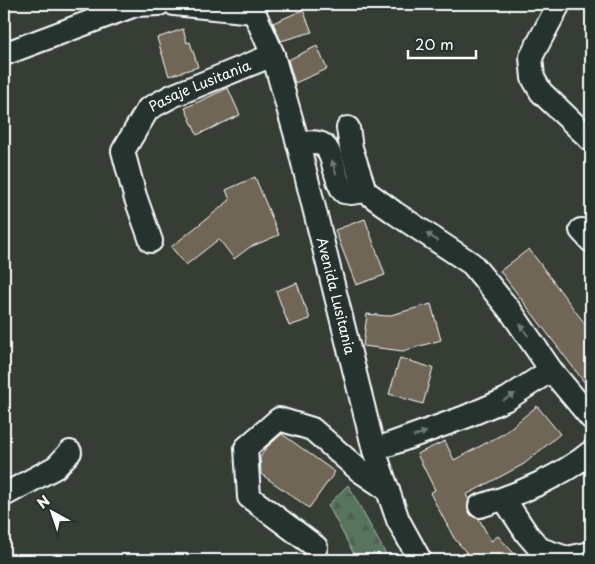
<svg xmlns="http://www.w3.org/2000/svg" width="595" height="564" viewBox="0 0 595 564" font-family="'Playpen Sans',sans-serif">
	<style>
		.forest { fill: url(#forest-firs); stroke: #aabaae }
		.building { fill: #6f6657; stroke: #fff }
		.lines { fill: none; stroke-linecap: round; stroke-linejoin: round }
		.minor-casing { stroke: #fff; stroke-width: 26 }
		.minor { stroke: #26332d; stroke-width: 22 }
		.oneway { fill: #727a76 }
		.labels { text-anchor: middle; stroke-width: 4; stroke-linejoin: round; paint-order: stroke }
		.street-label { font-size: 14px; fill: #fff; stroke: #26332d }
	</style>
	<defs>
		<pattern id="forest-firs" width="22" height="20" patternUnits="userSpaceOnUse" patternTransform="scale(1.25)"><rect width="22" height="20" fill="#56745c"/><path d="M5 1l3.5 6h-7zM16 11l3.5 6h-7z" fill="#505c52"/></pattern>
	</defs>
	<rect width="100%" height="100%" fill="#353d35"/>
	<filter id="ink" filterUnits="userSpaceOnUse"><feTurbulence type="fractalNoise" baseFrequency=".02" numOctaves="2"/><feDisplacementMap in="SourceGraphic" scale="10" xChannelSelector="R" yChannelSelector="G"/><feConvolveMatrix kernelMatrix="1 2 1 2 8 2 1 2 1" color-interpolation-filters="sRGB"/></filter>
	<g filter="url(#ink)">
		<path class="forest" d="M348 485 389 560H357L328 505Z"/>
		<path class="building" d="M303 10 312 32 281 41 273 23Z
			M183 29 187 43 190 42 198 67 169 76 157 38Z
			M317 46 327 69 295 83 288 60Z
			M228 88 240 115 197 135 185 108Z
			M255 177 279 235 250 247 234 259 219 239 186 265 171 247 230 200 226 190Z
			M365 219 385 275 356 285 335 230Z
			M529 249 591 332V391L500 271Z
			M297 283 304 304H303L305 305 310 319 289 326 276 291Z
			M431 304 441 340 403 351 363 346 367 314 387 316Z
			M400 358 433 368 423 404 389 394Z
			M537 406 560 434 524 464 466 495 469 500 468 510 472 516 479 519 491 541 498 536 520 560H470L472 559 454 538 430 493 435 490 417 454 445 441 454 460 503 434Z
			M282 434 335 472 309 508 261 474 260 457 267 447Z"/>
		<g class="lines">
			<g class="minor-casing">
				<g id="minor">
					<path d="M174 4 254 12"/>
					<path id="s1" d="M248 4 254 12 273 55 298 143 374 450 398 520 420 560"/>
					<path d="M559 4 531 57 533 78 541 92 591 140"/>
					<path d="M4 54 135 5 159 4"/>
					<path d="M348 128 351 148 365 191 395 213 472 264 512 313 551 370 591 418"/>
					<path d="M298 143C304 143 312 141 319 143 334 146 334 181 344 192L351 193 365 191"/>
					<path d="M581 230 591 241"/>
					<path id="s2" d="M151 241 135 196 123 151 148 109 172 96 273 55"/>
					<path d="M374 450 465 417 507 399 551 370"/>
					<path d="M4 495 56 467 70 452"/>
					<path d="M504 499 527 534 540 549 567 558 591 553"/>
					<path d="M480 506C517 495 562 476 591 452"/>
					<path d="M316 547 249 497 246 448 279 419 312 429 360 471 388 490"/>
				</g>
			</g>
			<use href="#minor" class="minor"/>
		</g>
		<defs><path id="oneway-solid" d="M-6-.8H1V-3.2L6.5 0L1 3.2V.8H-6Z" transform="scale(1.25)"/></defs>
		<g class="oneway">
			<use href="#oneway-solid" transform="translate(334 167) rotate(-107)"/>
			<use href="#oneway-solid" transform="translate(432 237) rotate(-146)"/>
			<use href="#oneway-solid" transform="translate(524 330) rotate(-124)"/>
			<use href="#oneway-solid" transform="translate(509 397) rotate(-30)"/>
			<use href="#oneway-solid" transform="translate(420 434) rotate(-20)"/>
		</g>
	</g>
	<g class="labels">
		<g class="street-label">
			<text dy="5" stroke="none"><textPath href="#s2" startOffset="200">Pasaje Lusitania</textPath></text>
			<text dy="5" stroke="none"><textPath href="#s1" startOffset="306">Avenida Lusitania</textPath></text>
		</g>
	</g>
	<rect width="595" height="564" fill="none" stroke="#26332d" stroke-width="20"/>
	<rect x="10" y="10" width="575" height="544" fill="none" stroke="#fff" stroke-width="2" filter="url(#ink)"/>
	<g transform="translate(52 512) rotate(320)" stroke="#26332d" stroke-width="4" paint-order="stroke">
	<path d="M0-4L9 19L0 12L-9 19Z" fill="#ffffff"/>
	<text y="-8" font-size="14" font-weight="bold" text-anchor="middle" fill="#ffffff">N</text>
	</g>
	<path d="M408 50v8h68v-8" fill="none" stroke="#ffffff" stroke-width="2.5"/>
	<text x="415" y="50" font-size="15" fill="#ffffff" stroke="#26332d" stroke-width="4" paint-order="stroke">20 m</text>
</svg>
